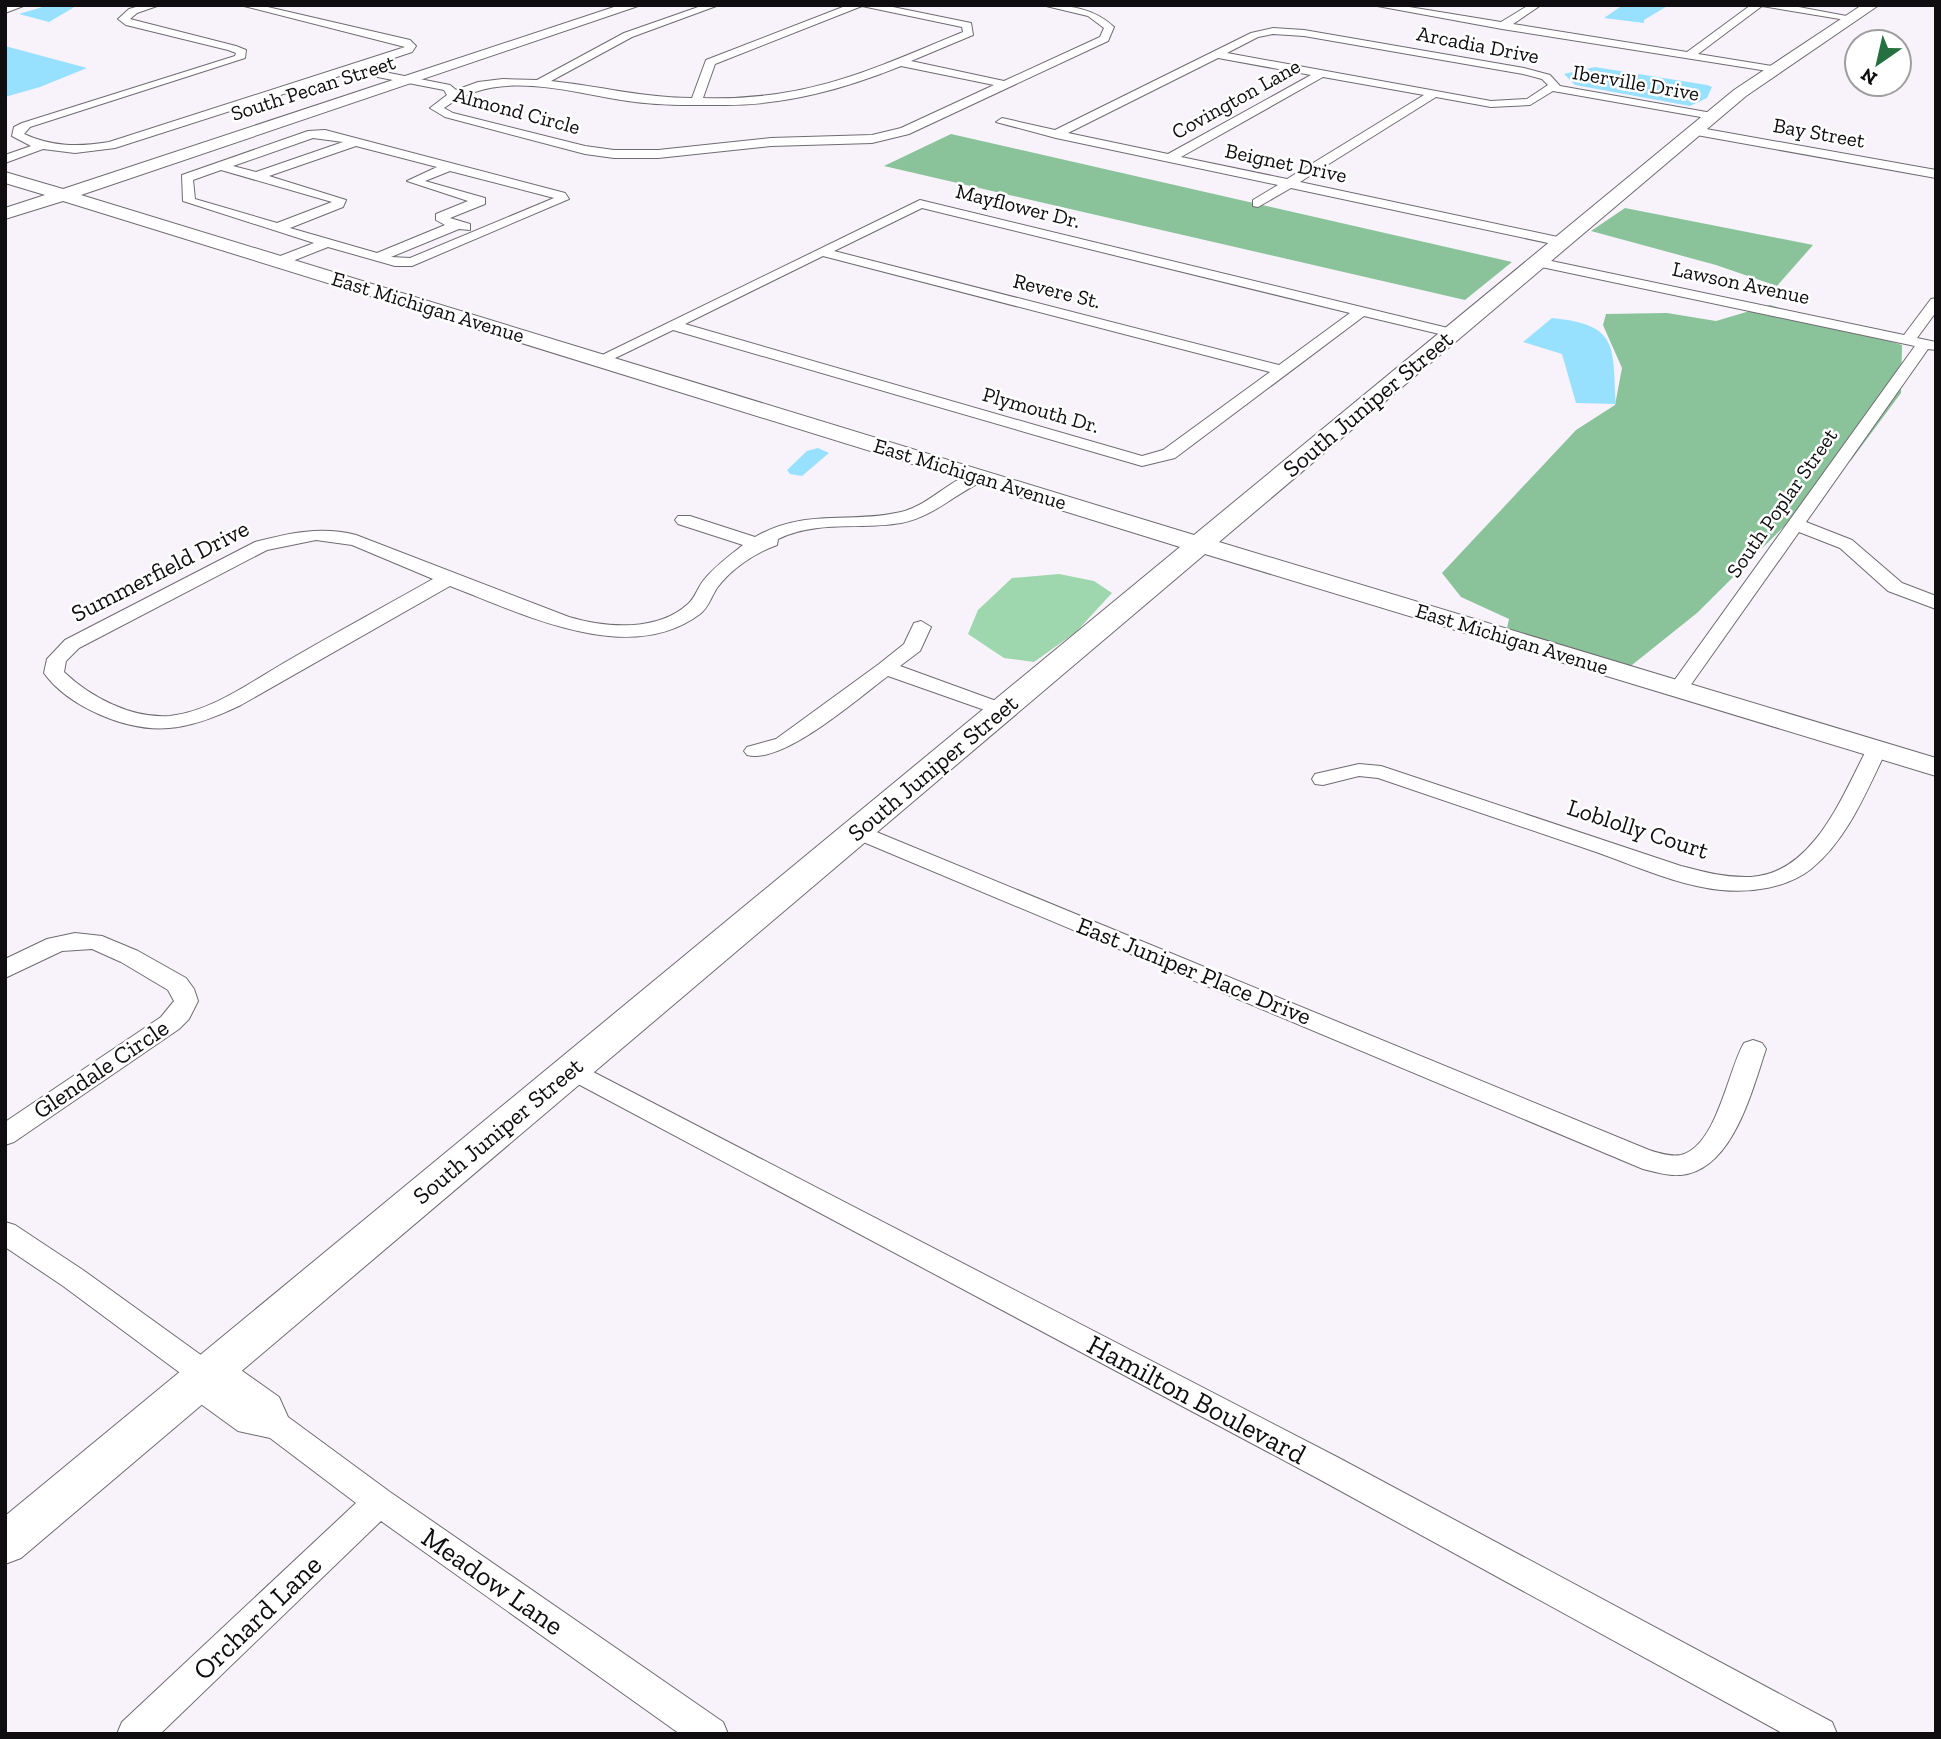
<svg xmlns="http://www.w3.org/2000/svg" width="1941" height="1739" viewBox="0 0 1941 1739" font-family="'Zilla Slab',serif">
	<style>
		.green { fill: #9ed6ad }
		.forest { fill: #8ac29a }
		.water { fill: #98e1fe }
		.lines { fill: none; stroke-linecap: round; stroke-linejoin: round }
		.street-casing { stroke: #706b72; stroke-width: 2 }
		.secondary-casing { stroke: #706b72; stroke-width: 2 }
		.street { fill: #fff; fill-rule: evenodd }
		.secondary { fill: #fff; fill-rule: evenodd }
		.labels { text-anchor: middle; stroke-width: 5; stroke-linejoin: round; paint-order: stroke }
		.far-street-label { font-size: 21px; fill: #0f0d0f; stroke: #fff }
		.street-label { font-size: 24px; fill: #0f0d0f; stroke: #fff }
		.near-street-label { font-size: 28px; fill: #0f0d0f; stroke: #fff }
	</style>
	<rect width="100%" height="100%" fill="#f8f3fb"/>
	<path class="green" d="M1059 574 1094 581 1112 593 1076 632 1034 662 1004 658 968 634 978 610 1012 578Z"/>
	<path class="forest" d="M951 134 1512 262 1465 300 884 166Z
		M1625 208 1813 245 1777 286 1716 265 1591 231Z
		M1770 305 1902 345 1901 393 1852 459 1697 613 1627 669 1506 633 1509 619 1461 597 1442 573 1576 430 1615 405 1622 368 1603 325 1606 314 1667 313 1716 321Z"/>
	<path class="water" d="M49 5H78L49 22 19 14Z
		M1623 5H1669L1644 20V23L1604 18Z
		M5 46 87 68 40 87 5 97Z
		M1595 67 1707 85 1712 87 1707 98 1690 106 1575 85 1564 74Z
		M1552 318C1620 325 1612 346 1616 404L1576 403 1562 354 1523 342Z
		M818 448 829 453 802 476 790 474 787 470 807 451Z"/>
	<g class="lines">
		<g class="street-casing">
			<path id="street" d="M143 5H160L137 13 130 19 236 46 246 50 245 58 30 127 24 134C52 147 79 147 109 142L405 47 240 5H259L410 40 416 46 412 52 364 68 450 85 456 90 478 82 503 79 537 80 624 33 704 5H719L632 37 551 81C599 86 644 98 692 98L706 60 848 5H883L971 23 973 35 911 61 1004 81 1100 37 1104 28 1088 16 1042 5C1069 5 1094 8 1114 27L1108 41 909 134 872 143 771 146 658 158H614L585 154 445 117 430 108 447 95 444 90 352 72 115 148 75 153 43 149 5 163V155L31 146 12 136 14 127 22 123 235 56 236 53 228 50 126 25 118 19 129 9ZM862 6 962 27 963 32C871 70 807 101 703 98L715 64ZM901 66 994 85 901 128 872 135 771 138 658 150H614L585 146 453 113 444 108C500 66 572 94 635 102 665 106 695 105 725 105 787 105 844 89 901 66Z
				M1372 5H1397L1501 22 1529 5H1541L1513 24 1687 52 1751 5H1788L1857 18 1852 21 1762 6 1698 54 1778 67V71L1774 72 1502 29Z
				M1273 28 1304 30 1524 68 1550 75 1560 86 1712 113 1718 116 1712 119 1553 91 1530 105 1491 107 1436 97 1300 182 1567 239V245L1562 246 1291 188 1258 207 1253 206V200L1278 185 1056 138 996 122 1002 118 1055 130 1251 33ZM1273 34 1304 36 1523 74 1542 79 1548 85 1527 99 1491 101 1227 53 1258 37ZM1218 58 1311 75 1168 154 1068 133ZM1323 77 1424 95 1287 179 1181 157Z
				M1695 127 1936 170V178L1691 134 1689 131Z
				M308 131 325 130 565 193 569 199 412 266H395L328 247 285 264H275V258L314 243 183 201 182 175ZM313 138 343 142 256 172 233 166ZM356 146 437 167 407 181 468 201 436 214V220L445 225 377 253 290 228 343 207 346 200 269 176ZM221 170 332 202 277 223 195 199 193 180ZM450 171 554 198 410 258 391 257 459 229 470 230V224L450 218 485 204V198L425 181Z
				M920 200 1452 329 1459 333 1452 337 1364 316 1175 458 1142 466 673 330 605 363H595L592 360ZM922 208 1350 313 1279 365 834 251ZM823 256 1270 372 1163 450 1142 456 685 324Z
				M1537 258 1904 335 1931 299 1936 298V312L1917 338 1936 342V350L1928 349 1806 522 1852 540 1902 583 1936 596V609L1888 591 1840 548 1799 532 1685 693H1671L1668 689 1671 685 1915 346 1532 265V259Z
				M977 472 983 473 985 477 983 481C955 494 933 517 901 523 860 530 817 520 778 539L777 545C755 553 732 568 717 588 711 597 709 607 700 614 628 668 521 613 450 586L241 705C218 716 194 726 169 728 128 732 68 707 44 673L47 659 65 640 255 542C290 533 321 526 356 535L569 617C606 628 657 632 688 604 695 598 697 589 703 581 714 567 729 556 743 545L678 524 675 520 678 516H690L755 537C804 508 850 524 901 512 930 505 949 479 977 472ZM316 540 352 545 433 579C385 606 337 632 289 660 252 681 213 711 170 716 132 719 90 697 64 672L66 661 79 648 267 550Z
				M921 621 931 627 920 651 900 666 1010 706 1013 710 1010 714H996L888 676C858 698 783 765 747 755L744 751 747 747 776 739 879 664 904 644 914 623Z
				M1877 743 1884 745 1887 749C1867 790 1848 839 1811 869 1787 888 1751 893 1721 890 1680 886 1638 867 1599 853 1525 828 1452 803 1378 778L1359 776 1323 785 1315 784 1312 779 1315 774 1359 764 1381 766 1681 866C1704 872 1726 878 1751 877 1814 873 1842 796 1867 749L1870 745Z
				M857 824 1649 1150C1658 1153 1671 1157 1681 1155 1717 1146 1728 1070 1744 1043L1753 1040 1762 1043 1766 1049C1752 1090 1733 1170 1681 1175 1668 1176 1655 1172 1643 1169L849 836 846 831 849 826Z
				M75 933 102 936 138 951 186 978 194 989 198 1001 189 1019 179 1029 14 1142 5 1145V1122L161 1017 174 1001 168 990 121 962 92 949 62 951 5 978V959L47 939Z
				M572 1061 1339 1458 1832 1722 1837 1734H1784L1317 1478 563 1076 559 1070 563 1064Z
				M5 1222 15 1225 83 1270 212 1363 238 1368 279 1397 288 1417 390 1492 723 1722 728 1734H680L381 1521 160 1734H117L122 1722 356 1503 270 1438 238 1431 198 1402 191 1381 63 1286 5 1247Z"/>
		</g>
		<g class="secondary-casing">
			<path id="secondary" d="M5 5H26L5 13Z
				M620 5H641L81 195 1194 535 1734 90 1862 5H1879L1746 96 1219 542 1936 758V776L1205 554 21 1558 5 1564V1516L1180 547 63 201 5 219V208L45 195 5 183V172L63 189Z"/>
		</g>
		<use href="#street" class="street"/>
		<use href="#secondary" class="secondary"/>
	</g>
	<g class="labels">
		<g class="far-street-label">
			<text transform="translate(1478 45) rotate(11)" y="7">Arcadia Drive</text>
			<text transform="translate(1636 83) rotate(10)" y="7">Iberville Drive</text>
			<text transform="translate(313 88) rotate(-18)" y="7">South Pecan Street</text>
			<text transform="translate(1236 99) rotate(-29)" y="7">Covington Lane</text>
			<text transform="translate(517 111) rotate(15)" y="7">Almond Circle</text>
			<text transform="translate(1819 133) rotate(10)" y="7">Bay Street</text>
			<text transform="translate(1286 163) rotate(12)" y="7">Beignet Drive</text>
			<text transform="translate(1018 206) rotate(14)" y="7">Mayflower Dr.</text>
			<text transform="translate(1741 283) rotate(12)" y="7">Lawson Avenue</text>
			<text transform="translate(1057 291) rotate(14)" y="7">Revere St.</text>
			<text transform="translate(428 307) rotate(17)" y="7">East Michigan Avenue</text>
			<text transform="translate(1041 410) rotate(16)" y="7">Plymouth Dr.</text>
			<text transform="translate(970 474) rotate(17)" y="7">East Michigan Avenue</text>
			<text transform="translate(1782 503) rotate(-55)" y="7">South Poplar Street</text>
			<text transform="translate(1512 639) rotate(17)" y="7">East Michigan Avenue</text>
		</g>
		<g class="street-label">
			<text transform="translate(1368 404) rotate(-40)" y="8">South Juniper Street</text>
			<text transform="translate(160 571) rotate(-27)" y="8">Summerfield Drive</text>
			<text transform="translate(933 768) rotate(-40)" y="8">South Juniper Street</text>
			<text transform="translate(1638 829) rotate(18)" y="8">Loblolly Court</text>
			<text transform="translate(1194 971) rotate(22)" y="8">East Juniper Place Drive</text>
			<text transform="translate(101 1069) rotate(-34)" y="8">Glendale Circle</text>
			<text transform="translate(498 1131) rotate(-40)" y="8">South Juniper Street</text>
		</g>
		<g class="near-street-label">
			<text transform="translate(1197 1399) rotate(28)" y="10">Hamilton Boulevard</text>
			<text transform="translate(493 1581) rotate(35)" y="10">Meadow Lane</text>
			<text transform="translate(257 1617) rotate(-44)" y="10">Orchard Lane</text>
		</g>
	</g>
	<rect width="1941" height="1739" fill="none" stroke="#0f0d0f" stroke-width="14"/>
	<g transform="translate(1878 63) rotate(214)"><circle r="33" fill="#ffffff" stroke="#9f9e9f" stroke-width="2"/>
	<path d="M0-5L12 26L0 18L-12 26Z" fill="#24703f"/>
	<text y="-10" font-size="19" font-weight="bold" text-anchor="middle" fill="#0f0d0f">N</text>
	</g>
</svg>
